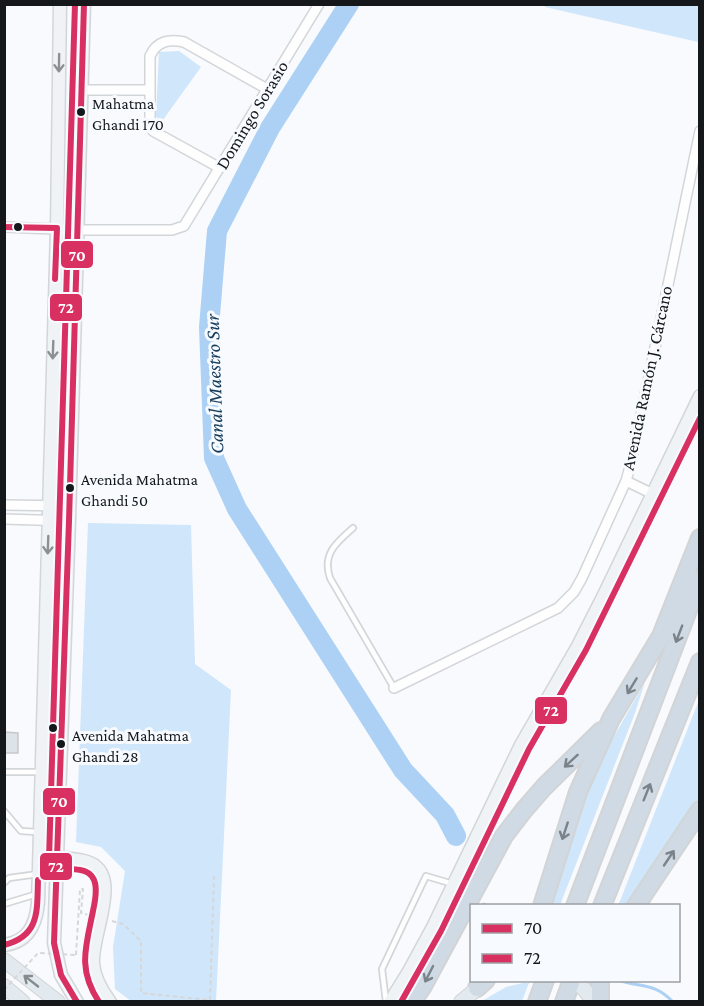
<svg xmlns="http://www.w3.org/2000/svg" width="704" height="1006" viewBox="0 0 704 1006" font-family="'Crimson Pro',serif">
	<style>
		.green { fill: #d0e6fb }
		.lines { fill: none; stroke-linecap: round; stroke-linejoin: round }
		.stream { stroke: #acd1f5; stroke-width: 3 }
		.river { stroke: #acd1f5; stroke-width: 20 }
		.building { fill: #dde3e8; stroke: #c6c8cc; stroke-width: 1.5 }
		.lane-casing { stroke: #d3d6d9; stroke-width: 8 }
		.street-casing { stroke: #d3d6d9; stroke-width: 12 }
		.secondary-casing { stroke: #d3d6d9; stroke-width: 15 }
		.primary-casing { stroke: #d2d4d5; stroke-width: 16 }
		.highway-casing { stroke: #d2d4d5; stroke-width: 20 }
		.path { stroke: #d6d7d8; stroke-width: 2; stroke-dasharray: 4.5 3; stroke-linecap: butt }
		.lane { stroke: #fefeff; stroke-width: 4.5 }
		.street { stroke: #fefeff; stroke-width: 9 }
		.secondary { stroke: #f0f3f6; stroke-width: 12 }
		.primary { stroke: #e2e9ef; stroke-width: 14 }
		.highway { stroke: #cfdae4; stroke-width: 16 }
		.path-bridge { stroke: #d6d7d8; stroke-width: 2; stroke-dasharray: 4.5 3; stroke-linecap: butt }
		.bus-1-casing { stroke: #f7fafe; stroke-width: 10 }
		.bus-2-casing { stroke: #f7fafe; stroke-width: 10 }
		.bus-1 { stroke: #d93062; stroke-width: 6 }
		.bus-2 { stroke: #d93062; stroke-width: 6 }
		.oneway { stroke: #8d9093 }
		.oneway2 { stroke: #7b838a }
		.oneway3 { stroke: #868b90 }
		.bus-dot { fill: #15181b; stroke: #f7fafe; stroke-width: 2 }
		.labels { text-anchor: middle; stroke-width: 6; stroke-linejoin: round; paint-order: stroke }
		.bus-label { font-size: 16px; fill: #15181b; stroke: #f7fafe; text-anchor: start }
		.street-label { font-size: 18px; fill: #15181b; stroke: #f7fafe }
		.water-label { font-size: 20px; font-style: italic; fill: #163c5c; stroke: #f7fafe }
		.line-badge { stroke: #f7fafe; stroke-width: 2 }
		.badge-label { font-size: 16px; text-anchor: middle; font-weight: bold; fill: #fff }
	</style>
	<rect width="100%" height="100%" fill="#f8fafd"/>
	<path class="green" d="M546 4 699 5 698 42 545 7Z
		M179 51 201 67 160 124 156 116 159 52Z
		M88 523 191 525 195 664 231 690 216 1001H131L115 989 113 947 125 871 101 847 76 842Z
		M645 682 635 713 560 905 550 906 592 775Z
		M699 700V799L629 905 618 906Z
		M523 983H529L522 1001H482L506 987Z"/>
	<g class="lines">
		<path class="stream" d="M484 904 486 906
			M618 980C641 988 654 982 673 1002"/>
		<path class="river" d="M349 4 270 128 217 231 209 327 214 458 237 509 403 770 445 815 456 836"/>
	</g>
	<path class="building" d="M4 732 18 733V753H4Z"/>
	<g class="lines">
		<g class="lane-casing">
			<path id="lane" d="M353 528C336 543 322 554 330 578L394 688
				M4 772H40
				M4 811 21 831 37 832
				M4 883 9 878 38 874
				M4 904 37 894
				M386 1002 382 969 426 876 453 884"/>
		</g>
		<g class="street-casing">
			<path id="street" d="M82 90H149
				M220 168 153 131 150 127V56C157 41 168 39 184 42L267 89
				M4 227 78 230H172L184 226 319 4
				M626 481 653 494
				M4 505 69 506
				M4 519 69 521
				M394 688 558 608 574 592 582 578 626 481 631 463 700 131"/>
		</g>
		<g class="secondary-casing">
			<path id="secondary" d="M38 874 58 858C69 859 81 859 90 863 122 877 91 935 93 963 94 978 101 990 110 1002
				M4 945C28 942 36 925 38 903L57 228 60 4
				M77 1002 61 975 54 943 69 521 84 4
				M390 1002 408 973 433 927 521 745 578 646 603 597 700 396"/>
		</g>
		<g class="primary-casing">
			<path id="primary" d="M4 960 58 1002
				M572 980 584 989 594 1002
				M4 986 23 1002
				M461 1002 484 983"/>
		</g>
		<g class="highway-casing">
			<path id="highway" d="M542 906 578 792 611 719 661 636 700 538
				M575 906 700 579
				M602 906 700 662
				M636 906 700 810
				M600 980V1002
				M477 988 486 980
				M412 1002 423 986 504 836 524 810 544 787 601 731
				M537 1002 545 980
				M564 1002 572 980"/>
		</g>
		<path class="path" d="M112 921 123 924 141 941V993L210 1000 214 876
			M76 955 80 889H83L81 913 89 915"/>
		<use href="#lane" class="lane"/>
		<use href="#street" class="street"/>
		<use href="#secondary" class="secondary"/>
		<use href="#primary" class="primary"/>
		<use href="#highway" class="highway"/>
		<path class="path-bridge" d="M4 990 38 953 76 955"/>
		<g class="bus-1-casing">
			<path id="bus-1" d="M4 227 57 228 55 279
				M4 945C40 936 37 911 38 880
				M77 1002 61 975 54 943 69 521 84 4"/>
		</g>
		<g class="bus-2-casing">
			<path id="bus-2" d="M75 4 49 859C56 878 89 859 95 883 97 891 95 902 93 911 86 946 77 969 99 1002
				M401 1002 441 931 529 749 586 650 700 418"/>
		</g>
		<use href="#bus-1" class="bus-1"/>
		<use href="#bus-2" class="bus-2"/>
	</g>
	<defs><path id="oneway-shaft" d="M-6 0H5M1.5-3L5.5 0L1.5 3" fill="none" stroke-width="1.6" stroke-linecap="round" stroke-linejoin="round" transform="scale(1.5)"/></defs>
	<g class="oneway">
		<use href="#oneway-shaft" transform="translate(59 63) rotate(91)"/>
		<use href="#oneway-shaft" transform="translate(53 350) rotate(92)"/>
		<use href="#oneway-shaft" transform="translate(48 545) rotate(92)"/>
	</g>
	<g class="oneway2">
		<use href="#oneway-shaft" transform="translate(679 634) rotate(111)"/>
		<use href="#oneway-shaft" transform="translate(632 686) rotate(121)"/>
		<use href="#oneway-shaft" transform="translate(571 761) rotate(137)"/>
		<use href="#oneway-shaft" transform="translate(647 792) rotate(-68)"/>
		<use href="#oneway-shaft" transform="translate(565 831) rotate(108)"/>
		<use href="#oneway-shaft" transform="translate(669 858) rotate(-56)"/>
		<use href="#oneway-shaft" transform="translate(429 974) rotate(117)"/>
	</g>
	<use class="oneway3" href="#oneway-shaft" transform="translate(31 981) rotate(-142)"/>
	<g class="bus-dot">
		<circle cx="81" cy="112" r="5"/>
		<circle cx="18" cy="227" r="5"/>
		<circle cx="70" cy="488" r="5"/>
		<circle cx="53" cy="728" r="5"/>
		<circle cx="61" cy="744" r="5"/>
	</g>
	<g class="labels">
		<g class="bus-label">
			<text x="92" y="109">Mahatma<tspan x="92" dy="21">Ghandi 170</tspan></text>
			<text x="81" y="485">Avenida Mahatma<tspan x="81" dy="21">Ghandi 50</tspan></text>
			<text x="72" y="741">Avenida Mahatma<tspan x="72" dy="21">Ghandi 28</tspan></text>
		</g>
		<g class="street-label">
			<text transform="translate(252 115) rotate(-59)" y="6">Domingo Sorasio</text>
			<text transform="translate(647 378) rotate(-78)" y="6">Avenida Ramón J. Cárcano</text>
		</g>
		<g class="water-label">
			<text transform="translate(214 384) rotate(-92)" y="7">Canal Maestro Sur</text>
		</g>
	</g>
	<g class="line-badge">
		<rect x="60" y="240" width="34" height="29" rx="6" fill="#d93062"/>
		<rect x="49" y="293" width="34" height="29" rx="6" fill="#d93062"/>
		<rect x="534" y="696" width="34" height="29" rx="6" fill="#d93062"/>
		<rect x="42" y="787" width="34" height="29" rx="6" fill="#d93062"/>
		<rect x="39" y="852" width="34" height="29" rx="6" fill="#d93062"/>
	</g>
	<g class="badge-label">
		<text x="77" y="261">70</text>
		<text x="66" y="313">72</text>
		<text x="551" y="716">72</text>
		<text x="59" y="807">70</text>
		<text x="56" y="872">72</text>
	</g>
	<rect width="704" height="1006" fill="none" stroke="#15181b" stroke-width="12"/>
	<rect x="470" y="904" width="210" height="78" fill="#f7fafe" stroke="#9da0a3" stroke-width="1.5"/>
	<rect x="482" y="924" width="30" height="9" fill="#d93062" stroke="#9da0a3" stroke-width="1.5"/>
	<text x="524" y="934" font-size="18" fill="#15181b">70</text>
	<rect x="482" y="954" width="30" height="9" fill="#d93062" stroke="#9da0a3" stroke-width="1.5"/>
	<text x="524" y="964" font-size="18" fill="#15181b">72</text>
</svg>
